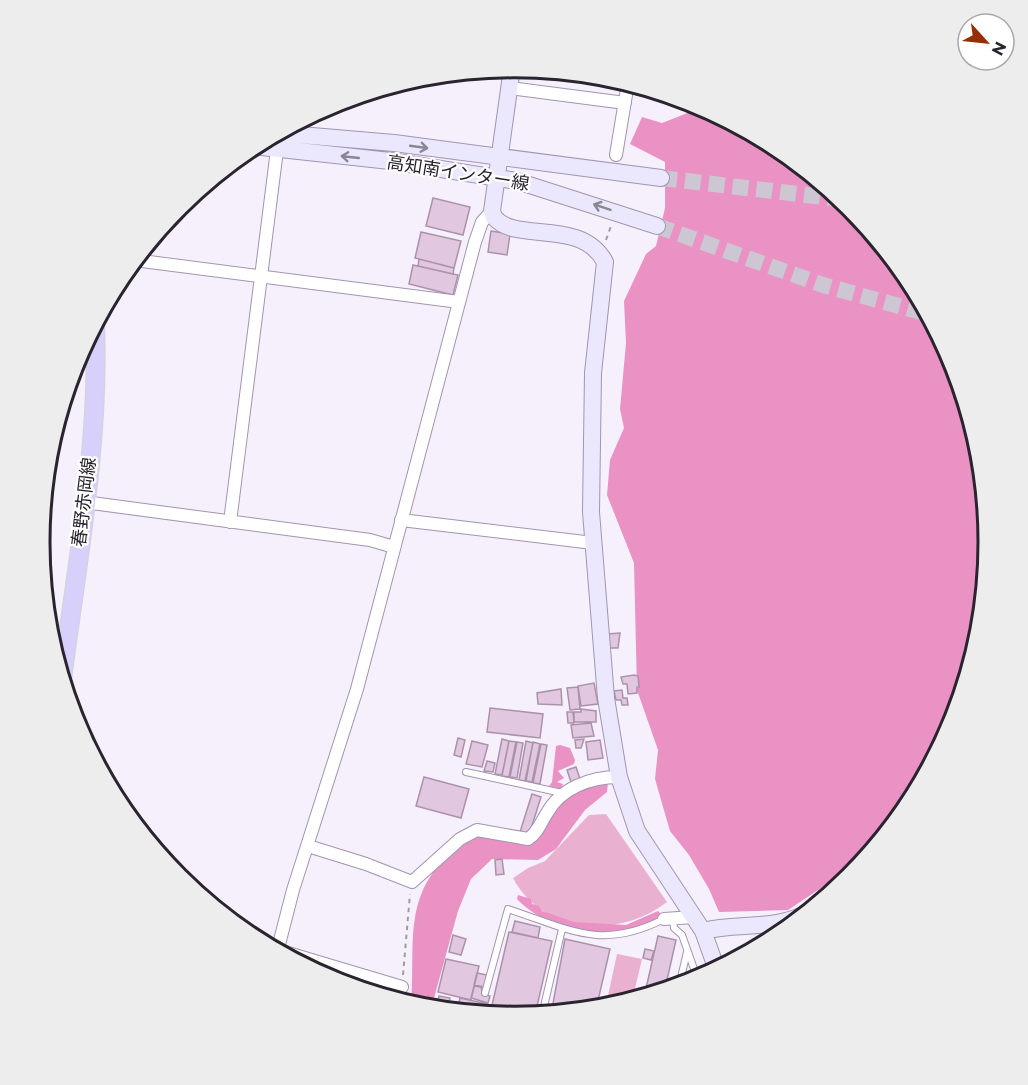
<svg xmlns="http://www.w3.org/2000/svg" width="1028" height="1085" viewBox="0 0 1028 1085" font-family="Montserrat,'Noto Sans JP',sans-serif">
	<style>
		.green { fill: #e9b1cf }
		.forest { fill: #ea92c4 }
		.building { fill: #e1c7e0; stroke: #ab92aa; stroke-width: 1.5 }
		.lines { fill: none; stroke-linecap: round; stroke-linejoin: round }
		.secondary-tunnel { stroke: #cdc7d3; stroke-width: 16; stroke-dasharray: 16 8; stroke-linecap: butt }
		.lane-casing { stroke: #a394b1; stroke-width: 8 }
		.street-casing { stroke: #a394b1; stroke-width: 14 }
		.secondary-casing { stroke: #a394b1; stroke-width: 18 }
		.primary-casing { stroke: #d4d3d5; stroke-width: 20 }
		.path { stroke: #a09aa5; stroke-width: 2; stroke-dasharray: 4.5 4.5; stroke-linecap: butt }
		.lane { stroke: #fff; stroke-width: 6 }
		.street { stroke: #fff; stroke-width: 12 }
		.secondary { stroke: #ebe8fd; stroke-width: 16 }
		.primary { stroke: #d6d0fa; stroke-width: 18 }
		.oneway { stroke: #8a8696 }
		.labels { text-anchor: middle; stroke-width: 4.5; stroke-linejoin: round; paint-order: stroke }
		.street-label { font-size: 18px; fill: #2a242f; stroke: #fff }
		.rim { fill: none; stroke: #2a242f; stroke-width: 3 }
	</style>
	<rect width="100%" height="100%" fill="#f6f0fc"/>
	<path class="green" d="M606 814 667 902C619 939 543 935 513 878L528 868 545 861 589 815Z
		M617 954 642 959 632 1001 613 1007 606 1005Z"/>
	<path class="forest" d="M703 107 778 148 850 207 909 279 953 361 980 450 989 543 980 635 953 725 909 807 860 866 839 876 788 910 719 912 709 889 689 855 670 831 655 779 658 750 637 690 634 563 607 495 610 460 624 428 620 409 626 343 624 301 646 254 656 246 665 208V162L630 144 642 117 662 123Z
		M560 745 570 748 575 760 574 764 558 771 564 778 557 782 563 784 561 789 549 786 552 782 556 746Z
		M608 782 607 792 585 810 556 849 538 860 492 859 471 879 458 911 431 1009 411 1005C416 949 402 901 446 857 454 849 465 839 476 836 486 833 515 842 526 844L572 791Z
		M518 895 531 899 532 904 539 906 542 911 574 922 626 925 658 911 662 915C622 944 551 935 517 899Z"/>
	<path class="building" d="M433 198 470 207 463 235 426 226Z
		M491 231 510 234 507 255 488 252Z
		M421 232 461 241 454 268 415 258Z
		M419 259 454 268 453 274 418 266Z
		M413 265 458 275 453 295 409 284Z
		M620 633 618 648H608L607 634Z
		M634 675 638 676 639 687H637V693L628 694 627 684H623L621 677Z
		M594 683 598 704 581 706 578 686Z
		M578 687 580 709 570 710 567 688Z
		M561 689 562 705 538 704 537 693Z
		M622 690 623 698H627L628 705H622L621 700H616L614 691Z
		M490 708 543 714 540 738 487 732Z
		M581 709 596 711V722H574V712H581Z
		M567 712H573L574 723H568Z
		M591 723 594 736 573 738 571 725Z
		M458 738 465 740 461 757 454 755Z
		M502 739 509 741 502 775 495 774Z
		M584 739 581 748H576L575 740Z
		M600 740 603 758 588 760 586 742Z
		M472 741 488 745 482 767 466 764Z
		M509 741 516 742 509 777 502 776Z
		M526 741 533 743 525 781 519 780Z
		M517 742 523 743 517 778 510 777Z
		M533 742 540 744 532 782 526 781Z
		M541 744 547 745 540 784 533 783Z
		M487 761 495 763 493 772 484 771Z
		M576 767 580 779 571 782 567 770Z
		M424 777 469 789 461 818 416 806Z
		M532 794 541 797 529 835 520 832Z
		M502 859 504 874 496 875 495 860Z
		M515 921 540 927 538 938 512 932Z
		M509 932 552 941 535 1015 492 1005Z
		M453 935 466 939 461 955 449 952Z
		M658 936 676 940 667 980 674 982 672 989 644 997Z
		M565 939 610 949 596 1009 551 1014Z
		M645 949 654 951 651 960 643 958Z
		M446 959 479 966 471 1000 438 992Z
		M477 973 487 975 484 987 474 985Z
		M474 986 481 987 483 994 490 996 488 1003 471 998Z
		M439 996 450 998 449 1003 438 1000Z
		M460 998 492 1005 536 1015 507 1017 458 1007Z
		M456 1006 499 1016H500L455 1012Z"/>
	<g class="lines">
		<path class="secondary-tunnel" d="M661 178 841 199
			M657 226 823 285 928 314"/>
		<g class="lane-casing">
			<path id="lane" d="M466 772 562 793
				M673 919 674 928 682 935 698 980
				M679 986 687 952
				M485 993 508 909C569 929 601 951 664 919
				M450 1011 451 1006
				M542 1015 562 929"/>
		</g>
		<g class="street-casing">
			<path id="street" d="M510 88 625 103
				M616 155 628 83
				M134 260 459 302
				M84 502 370 540 394 547
				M401 520 593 543
				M230 522 278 142
				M308 846 366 864 412 882 460 839 477 830 528 839C537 834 541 822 547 813 561 788 590 777 619 777
				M664 919 694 917
				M278 950 402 987
				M277 952 293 890 357 689 475 242 482 222 492 211"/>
		</g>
		<g class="secondary-casing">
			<path id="secondary" d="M512 68 492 211 494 217C515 244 581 217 605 262L593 373 591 512 606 698 619 777 637 831 703 931 717 970
				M277 133 394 143 661 178
				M253 146 390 161 517 181 657 226
				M703 931C738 922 775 931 809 912"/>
		</g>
		<g class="primary-casing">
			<path id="primary" d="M62 680C77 562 100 442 95 324"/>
		</g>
		<path class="path" d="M606 240 611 226
			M403 975 410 894"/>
		<use href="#lane" class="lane"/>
		<use href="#street" class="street"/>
		<use href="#secondary" class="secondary"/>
		<use href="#primary" class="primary"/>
	</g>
	<defs><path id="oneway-shaft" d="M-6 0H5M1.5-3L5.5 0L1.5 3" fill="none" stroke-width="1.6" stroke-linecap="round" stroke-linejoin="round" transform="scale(1.5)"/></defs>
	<g class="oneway">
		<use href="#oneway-shaft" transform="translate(419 147) rotate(8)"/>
		<use href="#oneway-shaft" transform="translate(350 157) rotate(-174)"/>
		<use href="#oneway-shaft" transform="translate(602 207) rotate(-161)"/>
	</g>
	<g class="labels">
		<g class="street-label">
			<text transform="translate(458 173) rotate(9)" y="6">高知南インター線</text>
			<text transform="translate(84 502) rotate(-83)" y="6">春野赤岡線</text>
		</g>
	</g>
	<path d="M0 0H1028V1085H0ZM50 542a464 464 0 1 1 928 0a464 464 0 1 1-928 0Z" fill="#eeedee" fill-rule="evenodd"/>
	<path class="rim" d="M50 542a464 464 0 1 1 928 0a464 464 0 1 1-928 0Z"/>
	<g transform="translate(986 42) rotate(117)"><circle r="28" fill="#ffffff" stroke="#aaa7ac" stroke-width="1.5"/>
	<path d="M0-4.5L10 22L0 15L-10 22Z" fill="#942f00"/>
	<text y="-9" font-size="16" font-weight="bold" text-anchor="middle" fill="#2a242f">N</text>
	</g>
</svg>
